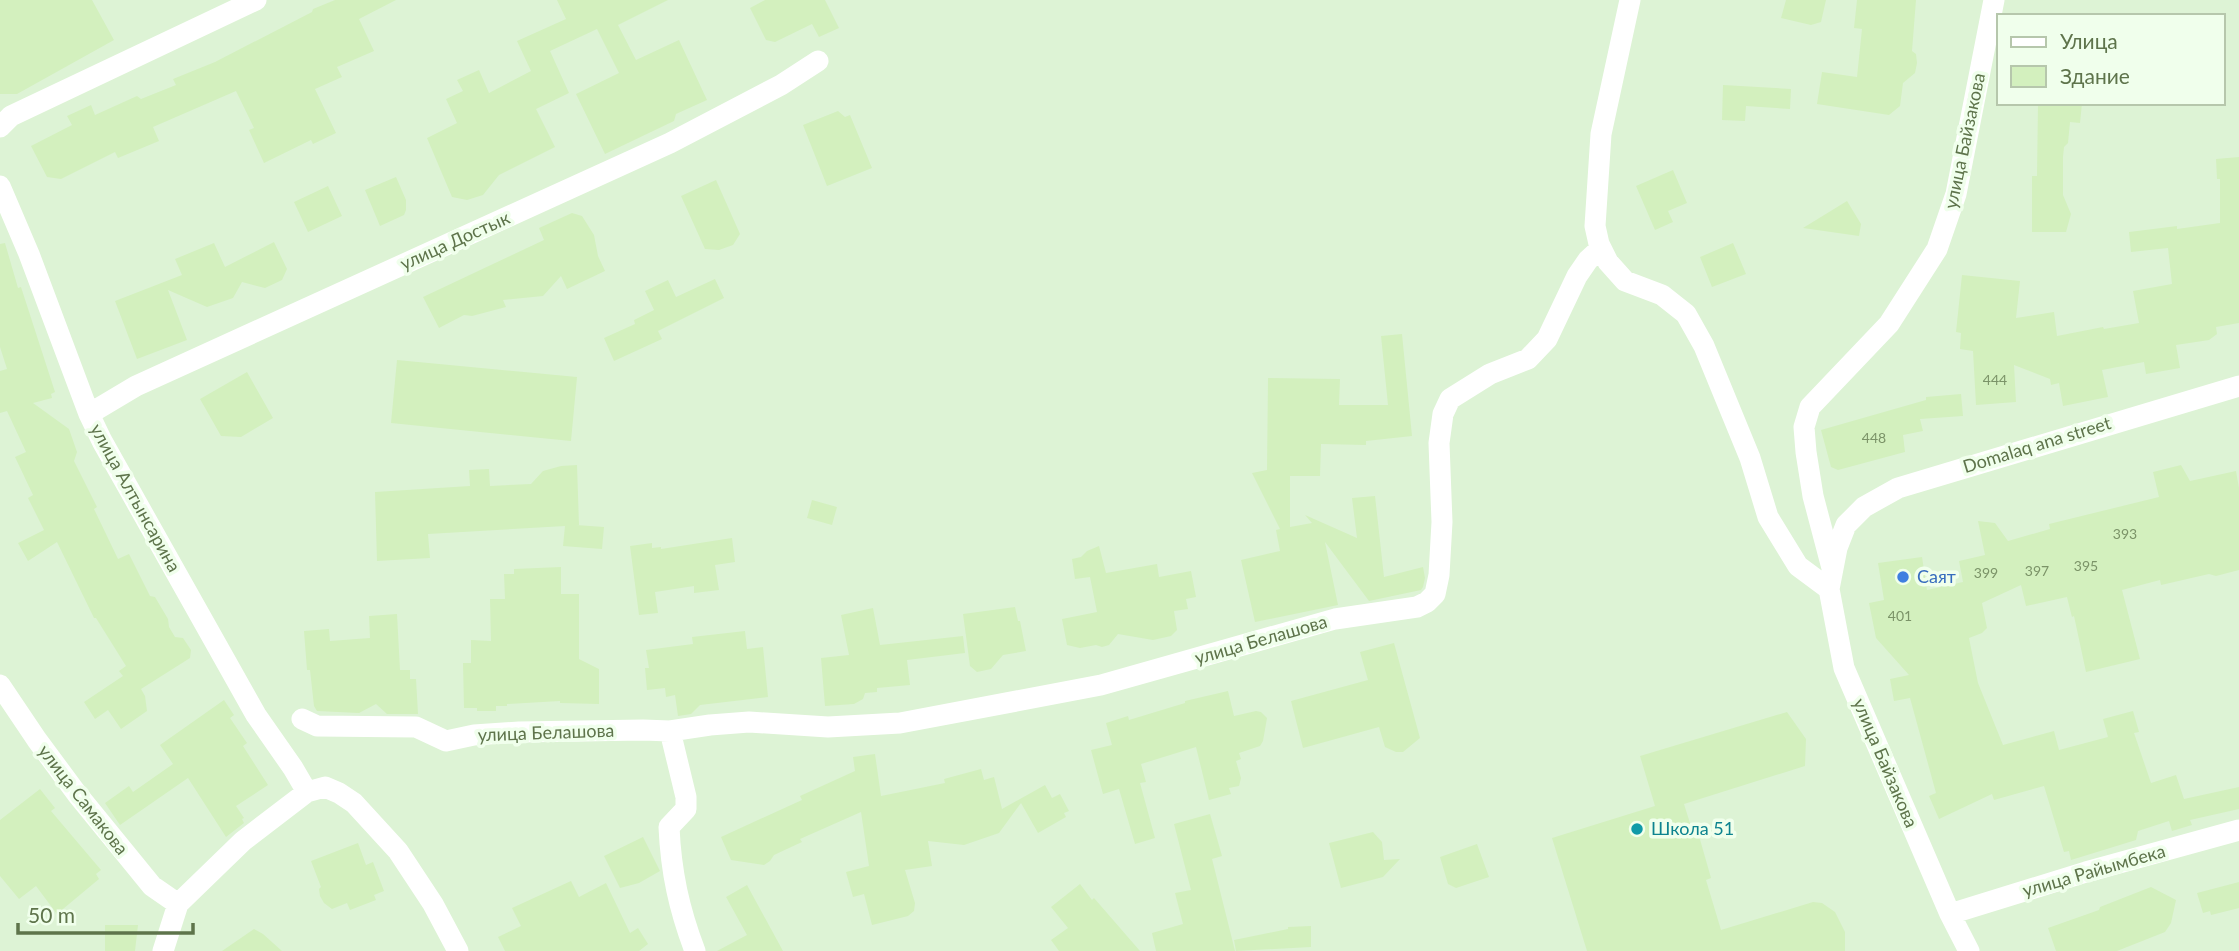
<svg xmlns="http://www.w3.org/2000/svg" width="2239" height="951" viewBox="0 0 2239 951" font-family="Lato,sans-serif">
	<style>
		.residential { fill: #ddf3d5; fill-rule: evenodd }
		.building { fill: #d3f0be }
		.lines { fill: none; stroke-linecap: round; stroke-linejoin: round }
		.minor { stroke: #fff; stroke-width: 21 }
		.shop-dot { fill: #3f7fe0; stroke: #f0ffec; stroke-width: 2.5 }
		.culture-dot { fill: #0f9aa8; stroke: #f0ffec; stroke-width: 2.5 }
		.labels { text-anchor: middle; stroke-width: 7; stroke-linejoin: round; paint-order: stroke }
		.number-label { font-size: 14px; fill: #7b9368 }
		.street-label { font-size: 18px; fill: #5e744b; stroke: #f0ffec }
		.shop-label { font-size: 18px; fill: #366cbe; stroke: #f0ffec; text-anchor: start }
		.culture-label { font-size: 18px; fill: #0d838f; stroke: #f0ffec; text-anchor: start }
	</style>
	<rect width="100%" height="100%" fill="#eafce6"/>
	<path class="residential" d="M0 0H2239V951H0ZM1999 16H2223V103H1999Z"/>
	<path class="building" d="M0 0H92L114 40 17 94H0Z
		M335 0H396L359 19 374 51 337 67 342 77 315 89 336 133 313 144 311 140 264 163 249 130 254 128 236 91 153 127 159 141 118 158 115 152 61 179 47 177 31 146 72 125 67 116 91 105 95 115 137 96 141 99 176 85 173 79 215 62 312 12 313 9Z
		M557 0H668L618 25 636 60 679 40 707 100 676 114 674 121 605 154 576 94 619 73 597 29 550 51 569 93 536 109 555 147 499 175 483 195 467 200 452 197 427 138 457 123 446 99 463 91 457 80 479 70 489 93 531 71 517 41 566 19Z
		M765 0H825L839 28 819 37 812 24 775 42 766 40 750 8Z
		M1786 0H1826L1821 22 1811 25 1781 18Z
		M1857 0H1916L1912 51 1916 54 1917 63 1915 73 1903 83 1900 106 1889 115 1817 104 1822 72 1857 77 1862 29 1854 28Z
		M1723 85 1791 89 1790 109 1746 106 1745 121 1722 120Z
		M2038 103H2082L2080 123 2070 122 2068 143 2064 147 2063 157V195L2071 214 2066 232H2032V176H2037Z
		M838 111 845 117 850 115 872 168 827 186 803 125Z
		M2239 157V323L2216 327 2217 334 2209 340 2176 345 2180 368 2146 374 2144 362 2102 370 2108 397 2063 406 2059 383 2051 385 2050 379 2014 365 2016 402 1976 405 1973 351 1960 349 1961 333 1956 332 1962 275 2020 281 2016 318 2054 312 2057 336 2103 327 2104 329 2139 323 2133 291 2172 284 2168 248 2131 252 2129 232 2177 226V229L2220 223V179H2217L2216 159Z
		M1673 170 1687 203 1668 211 1673 222 1655 230 1636 186Z
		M396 177 406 200V210L404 215 380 226 365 190Z
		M716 180 740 234 733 245 719 250 705 249 681 196Z
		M328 186 342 216 308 232 294 202Z
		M1847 201 1861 224 1859 236 1803 228Z
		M572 213 582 216 594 235 598 256 605 271 567 289 561 276 543 296 503 300 506 307 472 316 464 315 439 328 423 297 544 240 539 228Z
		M274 242 287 269 282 280 265 288 242 282 233 298 207 307 168 290 187 340 137 359 115 301 182 275 175 259 214 243 225 267Z
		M5 243 18 288 21 287 55 392 51 394 52 398 33 403 69 429 77 452 74 461 97 507 94 509 118 559 129 554 150 596 155 597 168 619 169 627 175 637 183 638 191 650 190 658 141 689 145 696 147 711 121 729 108 710 95 719 84 702 123 676 119 671 126 666 96 618H94L57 542 28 561 18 543 44 530 28 498 33 495 15 457 26 452 7 411 0 413V371L7 369 0 347V244Z
		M1733 243 1746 274 1712 287 1700 257Z
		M715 279 724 298 658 331 662 339 614 361 604 338 635 324 634 320 654 310 645 291 668 280 676 297Z
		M1402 334 1412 436 1366 441V445L1321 444 1320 476H1290V527L1312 523 1305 515 1357 538 1352 498 1375 496 1384 577 1423 567 1425 578 1423 587 1421 590 1369 601 1325 542 1338 605 1255 622 1241 560 1280 551 1276 530 1280 529 1252 473 1267 470 1268 378 1340 379 1339 405H1388L1381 336Z
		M397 360 577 377 571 441 391 423Z
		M247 372 273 418 241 437 221 436 200 399Z
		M1961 394 1963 416 1920 419 1923 431 1903 435 1905 452 1838 470 1831 467 1821 430 1926 400V397Z
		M577 465 579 525H576L604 527 602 549 563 546 565 526 428 534 430 558 377 561 375 492 470 486 469 470 489 469 490 486 531 484 543 471 561 466Z
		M2181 465 2190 481 2236 471 2239 488V570L2216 576 2209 574 2161 585 2160 580 2122 590 2140 659 2086 672 2074 616 2072 617 2067 597 2026 606 2021 585 1982 603 1987 628 1982 633 1969 638 1978 683 2003 745 2054 731 2059 750 2108 737 2103 719 2133 711 2139 732 2134 733 2151 783 2176 775 2184 799 2239 787V809L2190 820 2192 825 2172 831 2169 821 2138 831 2136 840 2071 860 2069 851 2064 852 2044 786 1994 800 1992 794 1939 819 1929 796 1936 793 1910 698 1894 701 1890 679 1909 675 1876 638 1869 603 1884 600 1878 563 1922 557 1927 590 1963 582 1959 561 1985 555 1978 521 1995 523 2008 541 2050 529 2049 524 2159 497 2153 472Z
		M812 500 837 507 832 525 807 518Z
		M732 538 735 562 715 565 719 590 694 593V586L655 592 658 613 639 615 630 546 652 543V548L661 547V549Z
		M1099 546 1106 573 1157 564 1159 577 1191 571 1196 597 1186 599 1188 609 1174 611 1177 630 1171 636 1153 640 1118 634 1109 645 1102 647 1096 645 1080 648 1067 645 1062 619 1097 612 1090 577 1075 579 1072 559 1081 557 1087 551Z
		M561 567V594H579V659L599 669V704L560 703V701L507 704V706H496V711H477V708H464L463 663H471V640L491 641 490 599H505L504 574H514V569Z
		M1015 607 1018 621H1020L1026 651 1003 655 991 669 977 672 970 666 963 614Z
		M873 608 880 645 963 636 965 653 907 660 910 685 877 688V692L865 693 863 699 854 704 825 706 821 658 849 655 841 615Z
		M397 614 400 670H410V679H416L418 714H387L376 704 359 713 317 711 314 706 310 670H307L304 631 329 629 330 641 370 638 369 616Z
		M745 631 747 649 763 647 768 697 700 705 691 714 678 716 675 695 666 697 665 688 647 690 645 668H649L646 650 693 644 692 637Z
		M1394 643 1420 738 1403 752H1396L1385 747 1379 727 1303 748 1291 701 1368 680 1360 652Z
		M1228 691 1234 716 1256 711 1261 712 1267 718 1263 741 1260 746 1239 753 1241 759 1236 761 1241 778 1239 786 1229 788 1231 794 1209 800 1196 747 1141 764 1146 782 1140 783 1155 838 1135 844 1119 789 1103 794 1091 750 1112 745 1106 723 1128 716 1129 720 1185 703V701Z
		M224 700 234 715 230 718 247 743 243 746 268 785 236 806 244 818 242 819 244 823 226 837 188 778 120 825 105 803 129 786 133 792 173 764 160 745Z
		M1787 712 1806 739 1805 766 1684 804 1694 836H1699L1711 878 1706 880 1721 930 1813 902 1822 903 1835 912 1845 932V951H1587L1552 838 1655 806 1640 756Z
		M875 754 881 796 945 783 944 779 981 769 984 780 994 777 1002 809 1045 785 1052 798 1060 794 1069 811 1064 813 1066 817 1038 833 1021 803 999 833 964 845 928 841 932 866 905 870 915 903 914 911 908 916 872 925 864 894 853 897 846 872 869 866 861 812 800 839 802 842 774 855 770 861 764 865 731 860 721 837 802 800 800 796 855 771 853 757Z
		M40 789 55 808 51 811 101 870 96 874 99 879 57 914 36 886 19 899 0 876V820Z
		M1210 814 1222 856 1212 859 1235 951H1156L1152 933 1183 924 1175 893 1191 890 1174 824Z
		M1373 832 1382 842 1384 860 1400 859 1383 877 1341 888 1329 843Z
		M643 837 660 871 639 883 620 888 604 856Z
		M358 843 366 865 373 862 384 891 374 895 376 900 350 910 347 903 332 909 324 903 320 896 319 889 321 887 311 861Z
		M1477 844 1489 877 1456 888 1448 884 1440 857Z
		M571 881 579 897 606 883 630 933 638 928 648 944 639 951H505L498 937 521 926 512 908Z
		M2239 882V908L2211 915 2210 911 2203 913 2197 893Z
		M1080 884 1092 900 1094 898 1140 951H1059L1051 940 1068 928 1051 907Z
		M747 885 783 951H717L747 935 726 897Z
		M2151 887 2176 900 2171 923 2165 932 2117 951H2056L2048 928 2099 910 2100 907Z
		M105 925H138L135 951H105Z
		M1311 926V947L1236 951 1234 940 1288 929V927Z
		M254 929 263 934 282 951H222Z"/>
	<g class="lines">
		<path class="minor" d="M1630 0 1601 134 1595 226 1599 244 1608 262 1625 281 1662 295 1686 314 1704 346 1750 458 1768 517 1798 566 1829 589
			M0 127 11 116 256 0
			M0 186 29 254 89 414 102 441 256 715 293 768 307 792
			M89 414 136 386 670 143 781 85 818 61
			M1832 568 1813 496 1806 452 1804 427 1810 407 1889 324 1937 249 1956 194 1994 0
			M0 685 37 740 77 794 152 886 178 904
			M302 719 317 726 416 727 446 741 474 735 519 732 643 730 670 731 710 725 749 722 828 727 900 723 1101 685 1335 619 1417 607 1427 602 1435 594 1439 575 1442 522 1439 443 1443 414 1450 399 1490 374 1528 359 1547 339 1577 276 1588 260 1601 248
			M670 731 686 797V809L669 827C671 872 679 909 695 951
			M1950 914 2086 872 2239 830
			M163 951 178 904 243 841 307 792 325 787 339 793 354 803 398 851 433 904 458 951
			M1969 951 1950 914 1844 668 1829 589 1837 548 1846 525 1864 507 1898 488 2239 386"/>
	</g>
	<circle class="shop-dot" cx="1903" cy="577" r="7"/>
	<circle class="culture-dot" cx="1637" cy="829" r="7"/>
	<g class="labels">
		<g class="number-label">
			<text x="1995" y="385">444</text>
			<text x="1874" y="443">448</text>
			<text x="2125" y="539">393</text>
			<text x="2086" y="571">395</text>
			<text x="2037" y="576">397</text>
			<text x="1986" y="578">399</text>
			<text x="1900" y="621">401</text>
		</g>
		<g class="street-label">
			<text transform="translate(1965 141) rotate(-78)" y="6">улица Байзакова</text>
			<text transform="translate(455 241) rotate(-24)" y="6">улица Достык</text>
			<text transform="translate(2037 445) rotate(-17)" y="6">Domalaq ana street</text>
			<text transform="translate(135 498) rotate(61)" y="6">улица Алтынсарина</text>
			<text transform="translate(1261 640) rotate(-16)" y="6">улица Белашова</text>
			<text transform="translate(546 733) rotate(-2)" y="6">улица Белашова</text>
			<text transform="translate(1885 763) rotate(67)" y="6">улица Байзакова</text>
			<text transform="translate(83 800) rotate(52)" y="6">улица Самакова</text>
			<text transform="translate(2094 871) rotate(-16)" y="6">улица Райымбека</text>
		</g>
		<g class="shop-label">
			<text x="1917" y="583">Саят</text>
		</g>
		<g class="culture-label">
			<text x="1651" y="835">Школа 51</text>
		</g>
	</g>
	<rect x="1997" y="14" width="228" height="91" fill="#f0ffec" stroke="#b6c7ac" stroke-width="2"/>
	<rect x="2011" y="37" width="35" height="10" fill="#ffffff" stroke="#b6c7ac" stroke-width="2"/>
	<text x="2060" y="49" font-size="21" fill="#5e744b">Улица</text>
	<rect x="2011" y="66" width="35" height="21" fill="#d3f0be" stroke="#b6c7ac" stroke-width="2"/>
	<text x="2060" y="84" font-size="21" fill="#5e744b">Здание</text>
	<path d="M18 923v10h175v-10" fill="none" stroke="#5e744b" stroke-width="3.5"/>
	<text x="28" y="923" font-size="21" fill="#5e744b" stroke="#f0ffec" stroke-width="5" paint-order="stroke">50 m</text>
</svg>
